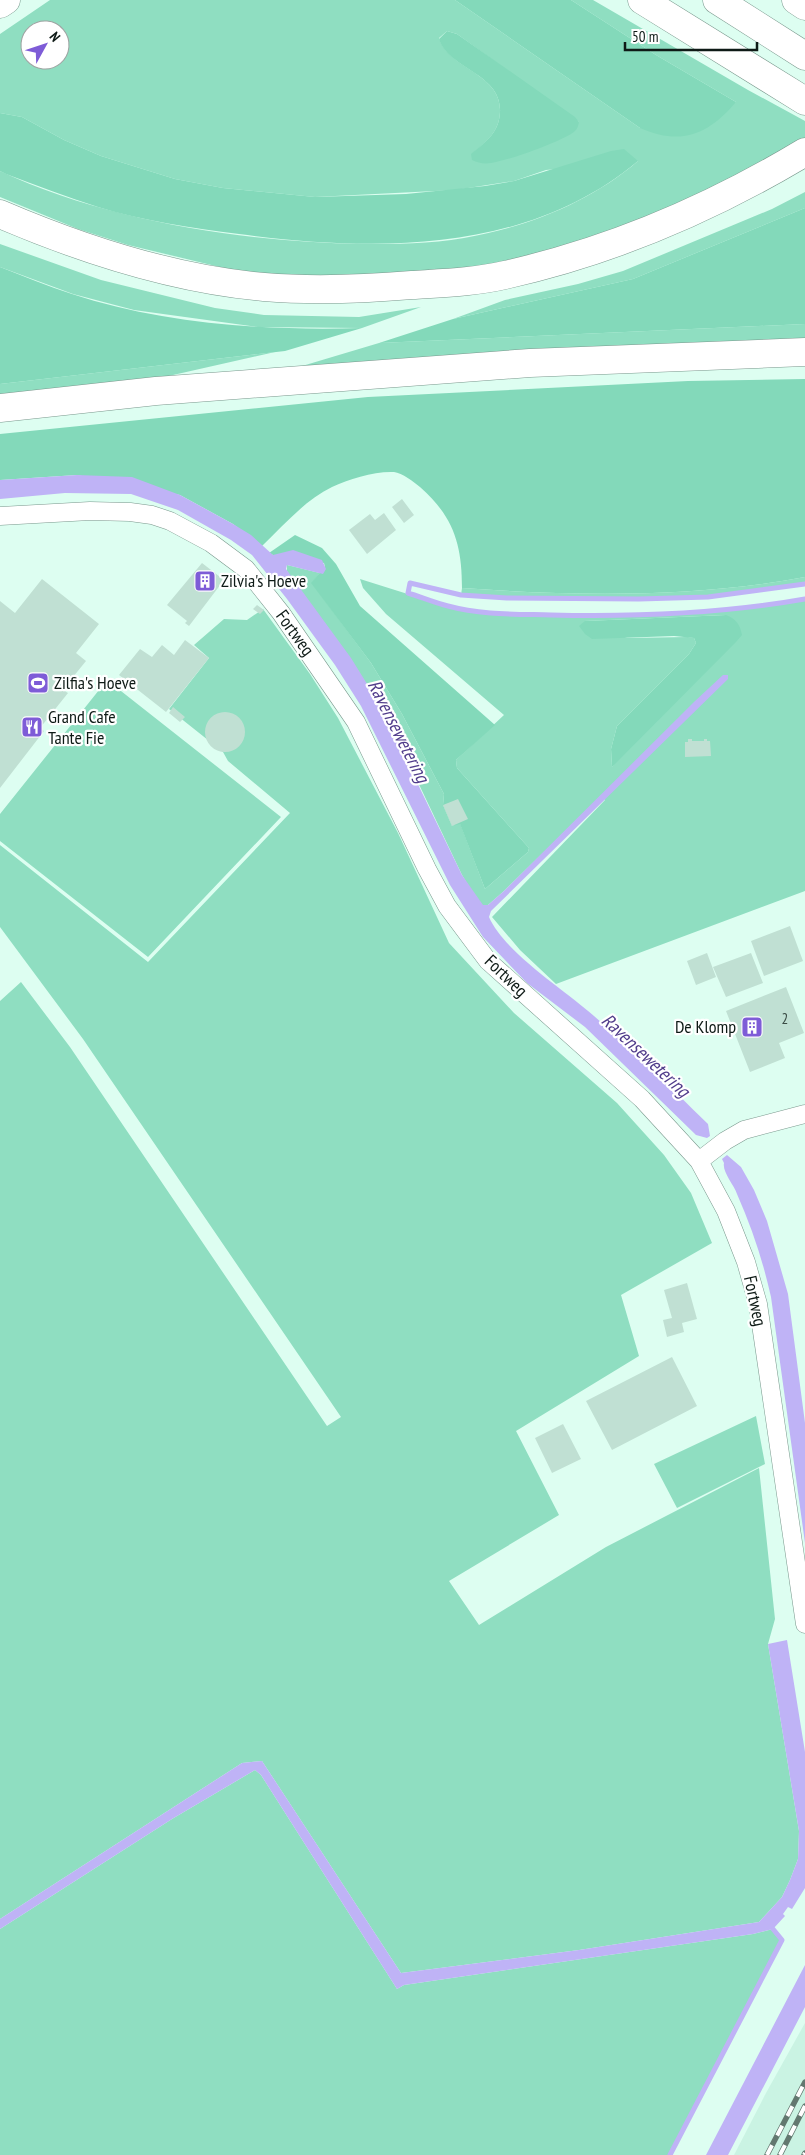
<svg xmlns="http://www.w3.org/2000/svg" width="805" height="2155" viewBox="0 0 805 2155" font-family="'PT Sans Narrow',sans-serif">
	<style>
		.built { fill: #caf3e3 }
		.green { fill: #8fdec1; fill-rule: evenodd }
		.forest { fill: #83d9ba }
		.water { fill: #bfb3f6 }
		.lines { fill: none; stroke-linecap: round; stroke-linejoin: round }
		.stream { stroke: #bfb3f6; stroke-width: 5 }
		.building { fill: #c0e0d3 }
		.street-casing { stroke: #7a988d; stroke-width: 19 }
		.highway-casing { stroke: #7a988d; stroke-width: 29 }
		.street { stroke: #fff; stroke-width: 18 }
		.highway { stroke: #fff; stroke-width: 28 }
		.rail-casing { stroke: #637870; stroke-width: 5.5 }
		.rail { stroke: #fff; stroke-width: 4; stroke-dasharray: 11; stroke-linecap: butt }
		.labels { text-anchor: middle; stroke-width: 4.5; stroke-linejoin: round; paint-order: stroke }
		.number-label { font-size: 15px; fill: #3a4c45 }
		.poi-label { font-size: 18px; fill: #0e1a16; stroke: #fff; text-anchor: start }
		.street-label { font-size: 18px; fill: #0e1a16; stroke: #fff }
		.water-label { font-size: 19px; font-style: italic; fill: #513d8b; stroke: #fff }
	</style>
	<rect width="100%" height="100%" fill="#ddfef1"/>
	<path class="built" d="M805 2023V2155H734L766 2093Z"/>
	<path class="green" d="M50 0H455L640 128 736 102 656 55 571 0H593L748 90 805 121V139L740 177 580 245 489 264 441 271 320 278 245 273 128 245 78 229 0 197V171C107 221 244 242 362 244 395 244 430 244 464 238 527 227 589 203 638 161L546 170 514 181 455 190 315 197 223 188 175 179 101 156 64 140 22 117 0 113V34ZM30 30H60V60H30ZM447 31 457 34 579 122 472 154C487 141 499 132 500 112 502 73 449 70 439 38Z
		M805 192V208L633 279 453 319 505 300 578 284 623 271 772 209Z
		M0 244 101 280 215 308 264 315 359 317 421 307 362 328 258 327 134 310 73 294 0 267Z
		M805 324V344L282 372 379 343Z
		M275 352 111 389 0 401V384Z
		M287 565 320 573 312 583 371 663 402 714 444 794 443 805 452 826 460 823 485 889 528 852 529 848 457 768 456 760 504 715 386 614 363 588 360 579 449 607 508 614 602 616 708 612 805 599V891L556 984 520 950 492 917 605 800 601 796 504 891 488 905H480L462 875 415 776 287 571ZM726 615 612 767 611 749 617 726 689 654 696 643 694 638 688 637 627 638 585 621Z
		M805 577V584L708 597 604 599 461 595 462 588C573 596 695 598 805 577Z
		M263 609 310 674 338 718 398 833 449 943 514 1013 617 1103 664 1155 691 1193 712 1243 621 1295 639 1356 516 1431 559 1515 449 1581 479 1625 606 1547 759 1468 775 1619 768 1644 799 1831 798 1859 790 1880 782 1897 759 1922 579 1950 401 1973 262 1761 242 1763 0 1919V1001L21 982 70 1047 327 1426 341 1417 83 1039 0 927V845L148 962 290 813 228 761 223 752 169 709 209 658 194 645 224 619 247 620Z
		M107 680 281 817 148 957 0 841V814Z
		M756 1416 765 1464 677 1508 654 1464Z
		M255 1770 261 1775 397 1989 404 1985 753 1934 773 1929 782 1940 670 2155H0V1929L172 1819Z"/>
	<path class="forest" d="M455 0H571L656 55 736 102C708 135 681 146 640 128Z
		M447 31 457 34 575 117 579 122C578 128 576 131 571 134 554 144 510 160 491 163 484 164 478 163 472 160L471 154C487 141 499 132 500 112 502 73 449 70 439 39Z
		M0 113 22 117 64 140 101 156 175 179 223 188 315 197 406 194 485 186 514 181 611 151 624 149 638 161C527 254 376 252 239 234 192 228 143 221 98 207 67 197 36 185 6 174L0 171Z
		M805 208V324L379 343 453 319 633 279Z
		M0 267C24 276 47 286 72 294 162 324 268 331 362 328L285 351 0 384Z
		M805 379V577C695 598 573 596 462 588 462 545 454 517 420 487 414 482 402 473 394 472 375 471 349 479 332 487 305 500 283 526 262 546L233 524 180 495 77 475 0 480V434L368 397 688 381Z
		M295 535 322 548 336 564 360 606 495 725 456 760 457 768 529 848 528 852 485 889 460 824 452 826 443 805 444 794 402 714 371 663 311 583 325 567 324 563 275 556 269 553Z
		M726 615C736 619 740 624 742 635L736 642 612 767 611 749 617 726 689 654 696 643 694 638 674 636 592 639 585 634 579 626 585 621Z"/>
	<path class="water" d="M77 475 132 477 180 495 233 524 251 535 273 555 293 550 322 560 326 569 323 574 287 565 286 569 351 658 377 700 462 875 483 905H488L504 891 695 701 723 675H728V679L491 911 489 917C505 953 565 990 594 1016 634 1050 670 1087 708 1124L710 1136 707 1138 696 1135 585 1027 527 983 483 937 450 885 361 706 335 665 287 599 252 555 231 540 178 510 131 494 65 493 0 499V480Z
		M727 1155 741 1167 754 1190 767 1221 788 1294 805 1423V1543L771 1297C763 1261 752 1228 737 1194 734 1185 722 1172 724 1163L722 1159Z
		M787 1640 805 1752V1888L792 1909 788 1907 783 1914 785 1916 773 1929 753 1934 404 1985 397 1989 261 1775 255 1770 172 1819 0 1929V1919L242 1763 262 1761 401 1973 579 1950 759 1922 782 1897 790 1880 798 1859 799 1831 768 1644Z
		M805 1965V2007L728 2155H706Z"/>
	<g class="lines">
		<path class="stream" d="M805 584 708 597 639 599 507 598 461 595 410 583 408 593C421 597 435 603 448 606 481 615 517 614 551 615 636 617 721 614 805 599
			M670 2155 782 1940 773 1929"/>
	</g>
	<path class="building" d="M402 499 414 515 404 523 392 507Z
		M384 513 396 530 367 554 349 530 370 514 375 520Z
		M202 563 224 580 189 626 185 623 187 621 167 605Z
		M42 579 99 624 76 653 86 661 73 677 78 681 72 689 67 685 63 690 68 693 40 728 44 731 0 788V601L15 613Z
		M257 605 264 610 260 614 253 609Z
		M185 640 209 658 166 712 119 675 140 649 152 657 162 645 174 655Z
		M173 707 185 717 180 722 169 713Z
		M205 732a20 20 0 1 1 40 0a20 20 0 1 1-40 0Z
		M688 739H692V741H704V739H707V741H710L711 756 685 757V742H688Z
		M458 799 468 819 452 826 443 805Z
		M790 926 803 961 764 976 751 941Z
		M707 953 716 977 696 985 687 961Z
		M751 953 763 983 726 997 713 967Z
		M786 987 804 1033 779 1043 785 1058 750 1072 726 1011Z
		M687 1283 697 1319 682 1323 684 1332 667 1337 663 1320 672 1318 664 1290Z
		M672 1357 697 1406 612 1450 586 1401Z
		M563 1424 581 1459 552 1473 535 1438Z"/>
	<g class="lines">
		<g class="street-casing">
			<path id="street" d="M0 516 90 511 130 512 152 515 170 521 211 543 246 569 281 613 356 722 427 869 447 906 488 961 642 1099 699 1161 726 1211 746 1262 758 1304 805 1624
				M699 1161 725 1141 744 1130 805 1114"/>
		</g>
		<g class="highway-casing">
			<path id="highway" d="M642 0 805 101
				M717 0 805 56
				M796 0 805 6
				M0 4 6 0
				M0 214C84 250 173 279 264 287 313 291 364 289 412 285 443 283 475 282 505 275 612 251 712 208 805 152
				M0 408 156 391 530 363 805 352"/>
		</g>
		<use href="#street" class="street"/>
		<use href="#highway" class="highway"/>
		<g class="rail-casing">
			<path id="rail" d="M767 2155 805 2082
				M780 2155 805 2106
				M804 2155 805 2153"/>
		</g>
		<use href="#rail" class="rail"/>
	</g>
	<defs>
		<g id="building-square" transform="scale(1.125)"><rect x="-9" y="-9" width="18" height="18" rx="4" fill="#7e5cd7" stroke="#fff"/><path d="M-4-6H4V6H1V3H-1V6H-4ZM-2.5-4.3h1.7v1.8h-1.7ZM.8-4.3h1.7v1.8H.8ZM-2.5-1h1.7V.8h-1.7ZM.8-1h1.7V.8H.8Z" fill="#fff"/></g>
		<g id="stadium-square" transform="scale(1.125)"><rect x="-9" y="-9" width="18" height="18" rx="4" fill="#7e5cd7" stroke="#fff"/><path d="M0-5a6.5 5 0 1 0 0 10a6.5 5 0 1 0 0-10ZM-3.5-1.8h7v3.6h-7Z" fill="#fff"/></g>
		<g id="restaurant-square" transform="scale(1.125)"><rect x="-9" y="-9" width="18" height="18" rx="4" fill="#7e5cd7" stroke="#fff"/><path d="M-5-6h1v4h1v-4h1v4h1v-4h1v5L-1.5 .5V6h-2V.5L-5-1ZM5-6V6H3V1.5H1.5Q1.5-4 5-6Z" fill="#fff"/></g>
	</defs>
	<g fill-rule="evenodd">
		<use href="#building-square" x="205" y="581"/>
		<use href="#stadium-square" x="38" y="683"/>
		<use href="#restaurant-square" x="32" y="727"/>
		<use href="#building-square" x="752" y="1027"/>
	</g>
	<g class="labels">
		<g class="number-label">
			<text x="785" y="1024">2</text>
		</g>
		<g class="poi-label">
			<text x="221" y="587">Zilvia's Hoeve</text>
			<text x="54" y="689">Zilfia's Hoeve</text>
			<text x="48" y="723">Grand Cafe<tspan x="48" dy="21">Tante Fie</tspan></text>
			<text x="736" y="1033" text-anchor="end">De Klomp</text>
		</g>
		<g class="street-label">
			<text transform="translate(295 633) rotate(54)" y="6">Fortweg</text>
			<text transform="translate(506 976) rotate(44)" y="6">Fortweg</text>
			<text transform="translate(755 1301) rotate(78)" y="6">Fortweg</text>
		</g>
		<g class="water-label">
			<text transform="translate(399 731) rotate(63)" y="7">Ravensewetering</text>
			<text transform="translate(646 1055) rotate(43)" y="7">Ravensewetering</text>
		</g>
	</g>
	<g transform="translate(45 45) rotate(50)"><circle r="24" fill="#ffffff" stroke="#9fa3a2"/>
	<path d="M0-4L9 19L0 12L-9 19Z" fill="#7e5cd7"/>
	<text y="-8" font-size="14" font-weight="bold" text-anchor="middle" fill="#0e1a16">N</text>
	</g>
	<path d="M625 42v8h132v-8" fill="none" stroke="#0e1a16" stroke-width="2.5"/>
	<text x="632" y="42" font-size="15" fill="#0e1a16" stroke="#ffffff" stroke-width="4" paint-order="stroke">50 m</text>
</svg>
